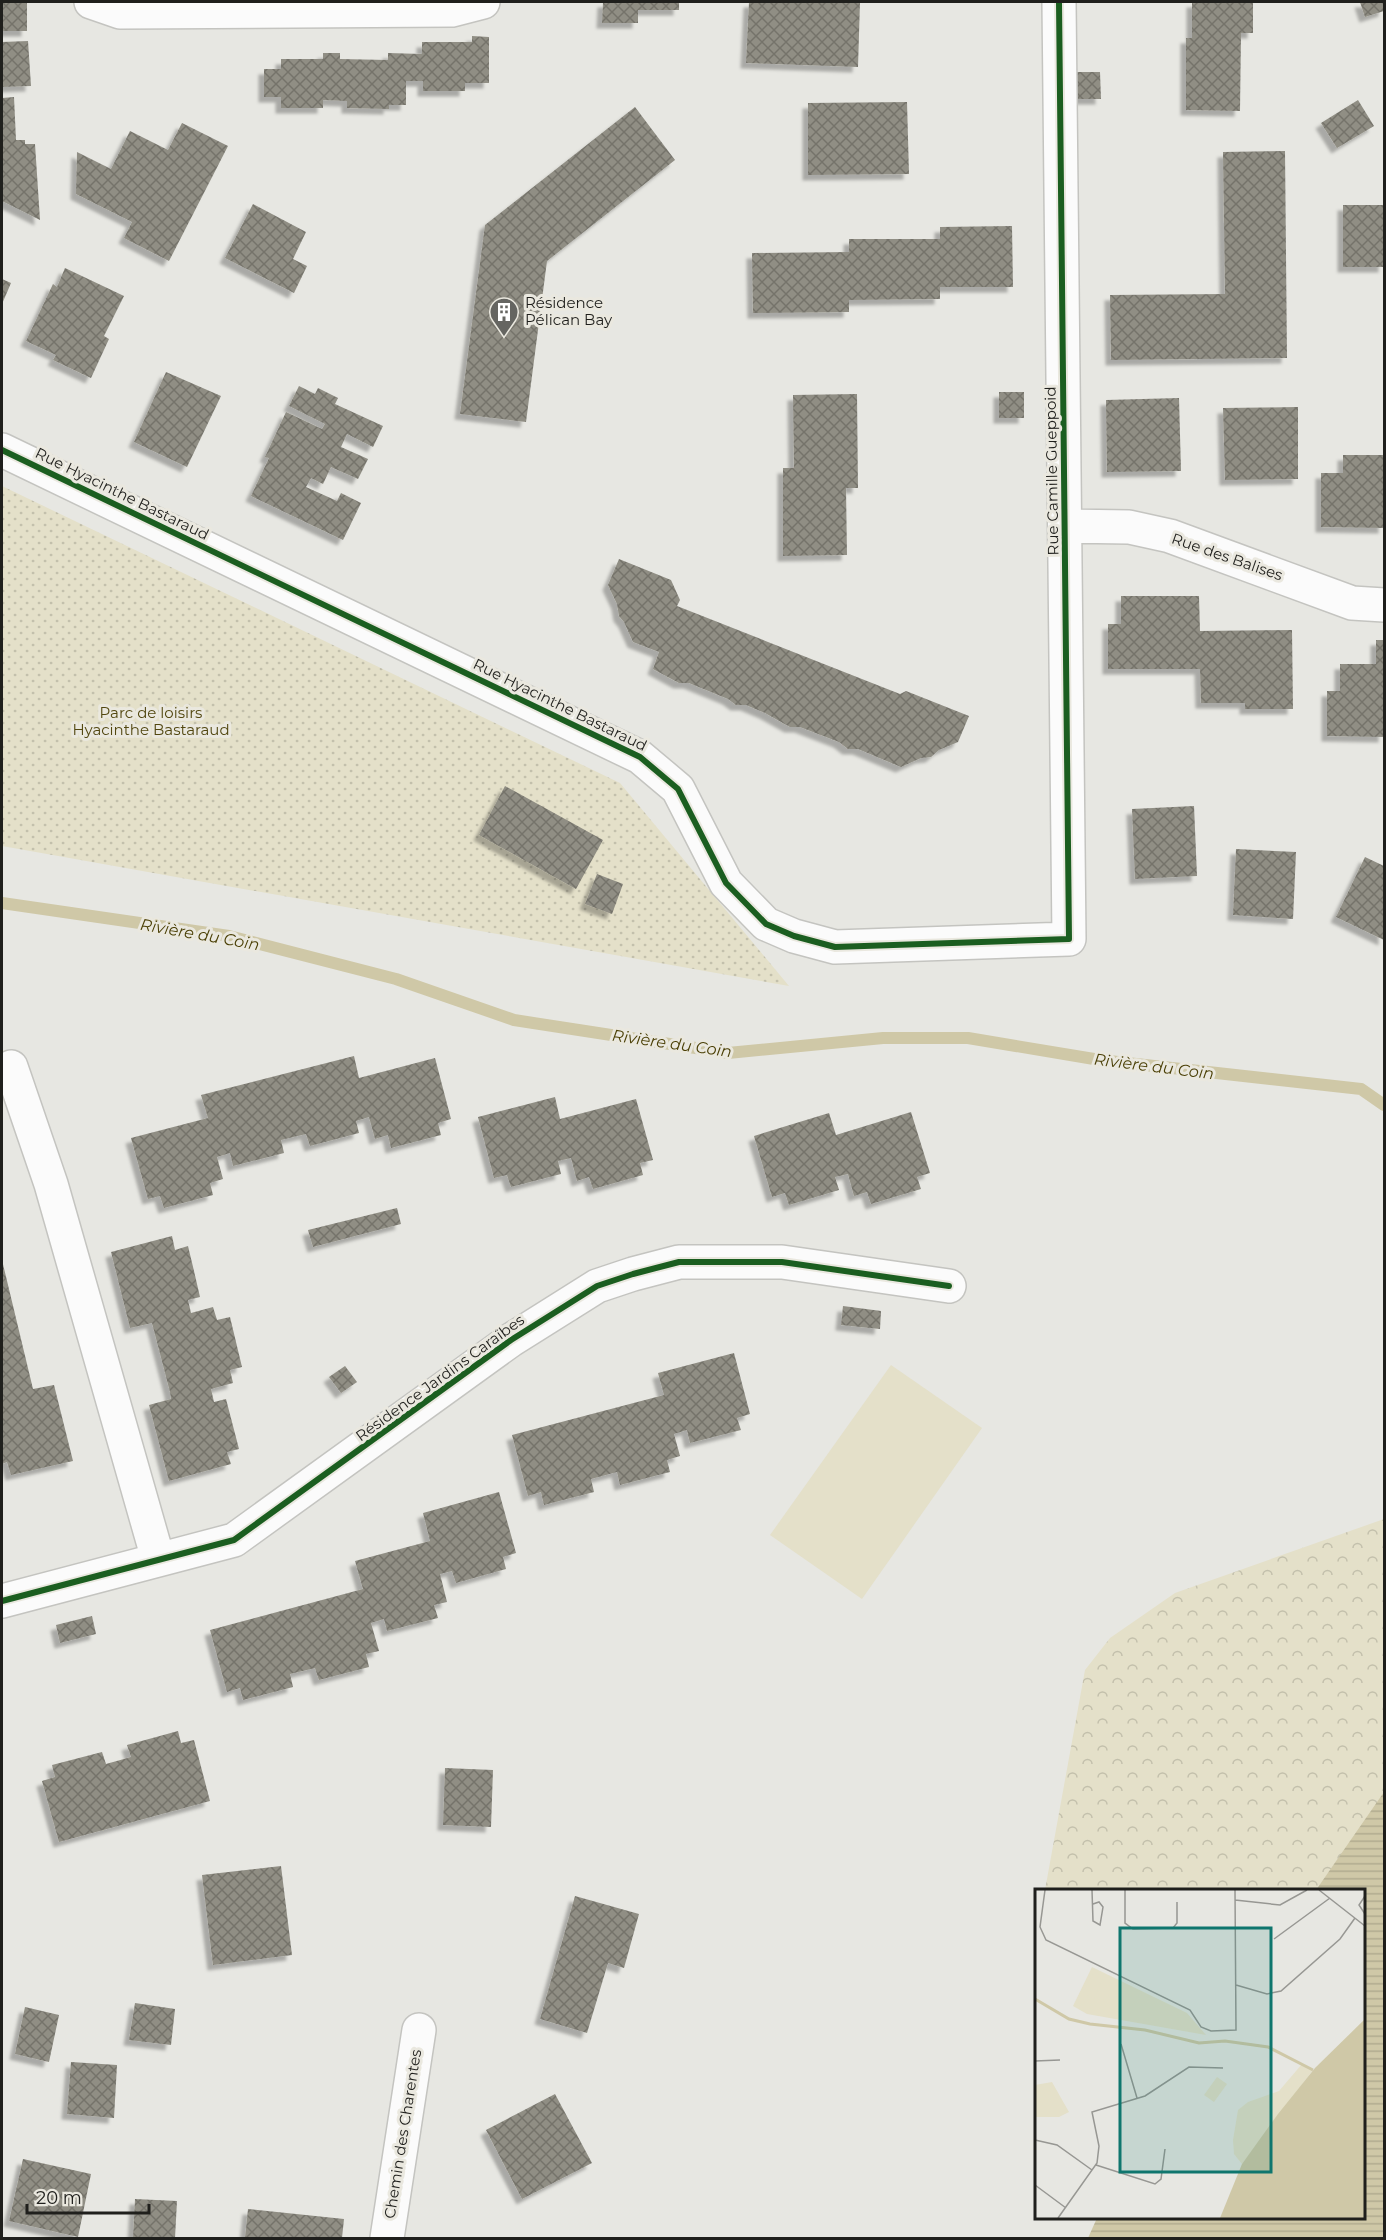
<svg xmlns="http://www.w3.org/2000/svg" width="1386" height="2240" viewBox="0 0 1386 2240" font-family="Montserrat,sans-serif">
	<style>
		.green { fill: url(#green-dots) }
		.forest { fill: url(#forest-crowns) }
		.pitch { fill: #e4e0c9 }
		.water { fill: url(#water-rules) }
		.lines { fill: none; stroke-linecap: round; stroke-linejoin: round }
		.stream { stroke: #cfc8a7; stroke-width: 12 }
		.building { fill: url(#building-cross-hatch); filter: url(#shadow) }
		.street-casing { stroke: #c4c4c0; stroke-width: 36 }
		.street { stroke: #fbfbfb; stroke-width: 33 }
		.cycleway-casing { stroke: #eae8df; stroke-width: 10 }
		.cycleway { stroke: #1b5e20; stroke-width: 6 }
		.labels { text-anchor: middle; stroke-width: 6; stroke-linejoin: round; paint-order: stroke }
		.poi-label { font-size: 15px; fill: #1f1f1c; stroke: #eae8df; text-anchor: start }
		.street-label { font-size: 15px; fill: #1f1f1c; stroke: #eae8df }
		.park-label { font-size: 15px; fill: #524710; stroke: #eae8df }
		.water-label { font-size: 16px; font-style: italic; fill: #4a3f05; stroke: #eae8df }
		.inset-river { fill: none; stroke: #cfc8a7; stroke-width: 3 }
		.inset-road { fill: none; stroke: #979793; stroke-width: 1.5 }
		.view { fill: #0f766e; fill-opacity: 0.15; stroke: #0f766e; stroke-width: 3 }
		.inset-edge { fill: none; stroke: #1f1f1c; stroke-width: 3 }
	</style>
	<defs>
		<pattern id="green-dots" width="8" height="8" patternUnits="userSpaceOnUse" patternTransform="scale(1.5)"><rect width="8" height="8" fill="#e4e0c9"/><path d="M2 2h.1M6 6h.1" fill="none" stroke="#c3c0ac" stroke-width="1.8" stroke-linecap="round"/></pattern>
		<pattern id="forest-crowns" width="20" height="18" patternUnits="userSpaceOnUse" patternTransform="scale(1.5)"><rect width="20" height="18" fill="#e4e0c9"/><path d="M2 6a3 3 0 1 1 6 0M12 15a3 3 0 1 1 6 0" fill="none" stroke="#c3c0ac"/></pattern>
		<pattern id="water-rules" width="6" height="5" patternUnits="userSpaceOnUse" patternTransform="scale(1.5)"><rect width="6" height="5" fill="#cfc8a7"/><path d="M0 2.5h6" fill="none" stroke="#b1ab8f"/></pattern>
		<pattern id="building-cross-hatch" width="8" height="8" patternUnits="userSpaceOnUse" patternTransform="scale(1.5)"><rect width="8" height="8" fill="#908e84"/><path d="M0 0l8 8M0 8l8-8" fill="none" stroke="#75736b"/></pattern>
		<filter id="shadow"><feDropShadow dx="-5.5" dy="5.5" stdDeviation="1.5" flood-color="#0004"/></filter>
	</defs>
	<rect width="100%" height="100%" fill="#e7e7e2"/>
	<path class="green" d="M2 486 620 783 789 986 2 846Z"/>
	<path class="forest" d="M1384 1519V1795L1316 1890H1045L1085 1670 1110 1638 1175 1593Z"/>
	<path class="pitch" d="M891 1365 982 1428 862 1599 770 1535Z"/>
	<path class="water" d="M1384 1792V2238H1088L1097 2218H1364V1890H1316Z"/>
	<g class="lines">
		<path class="stream" d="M2 903 229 936 396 979 514 1020 728 1053 883 1038H968L1100 1060 1361 1089 1384 1105"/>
	</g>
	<path class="building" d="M2 2H27V31H2Z
		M603 2H679V10H638V23H602Z
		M749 2H860L858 67 746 63Z
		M1192 2H1253V33H1241L1240 111 1186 110V38H1192Z
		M1360 2H1384V11L1365 17Z
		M472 36 489 37V83H465V91H423V81H406V105H389V109L347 108V101L323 100V108H281V97H264V69H281V59H323V53H340V59L388 60V53L422 54V42H472Z
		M28 41 31 86 2 87V42Z
		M1077 72H1100L1101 99H1077Z
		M14 97 16 140H25V144H35L40 220 2 201V98Z
		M1358 100 1374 126 1337 148 1321 123Z
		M907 102 909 174 808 175V103Z
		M635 107 675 160 547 261 526 422 460 414 485 225Z
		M182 123 228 146 169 261 124 238 132 222 76 194 77 152 111 169 130 131 168 150Z
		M1285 151 1287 358 1111 360 1110 295 1225 294 1223 152Z
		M253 204 306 232 293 259 307 266 294 293 225 258Z
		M1343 205H1384V267H1343Z
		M1012 226 1013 287H940V299L849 300V312L753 313 752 253 849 252V239H940V227Z
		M65 268 124 296 104 336 109 339 91 378 53 360 56 355 26 341 53 284 57 287Z
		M2 279 11 283 2 304Z
		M166 372 221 396 187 467 134 442Z
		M299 386 315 394 318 388 338 398 335 404 383 426 373 447 347 434 341 447 368 459 358 479 331 467 323 484 311 478 306 487 337 501 341 493 361 503 343 540 251 496 269 458 265 457 286 412 322 429 325 424 289 406Z
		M999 392H1024V418H999Z
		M857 394 858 488H846L847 555 783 556V468H794L793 395Z
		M1179 398 1181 471 1107 472 1106 400Z
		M1298 407V479L1225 480 1223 408Z
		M1343 455H1384V528L1321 527V473H1343Z
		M619 559 671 580 680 600 677 606 900 694 906 691 969 716 958 742 939 750 931 757 921 758 901 767 858 749H848L839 742 800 727H790L765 713 746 705H736L728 699 689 683H679L653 669 659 652 633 642 624 622 619 616 617 604 608 585Z
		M1121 596H1199L1200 631 1292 630 1293 709H1245V703H1201L1200 669H1108V624H1121Z
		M1376 640H1384V737L1327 736V691H1340V664H1376Z
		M505 786 603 840 576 889 479 835Z
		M1194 806 1197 876 1135 879 1132 809Z
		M1236 849 1296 852 1293 919 1233 915Z
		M1365 857 1384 866V940L1336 917Z
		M597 874 623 884 612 914 585 904Z
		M354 1056 359 1078 435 1058 451 1119 438 1123 441 1135 391 1148 388 1135 375 1139 369 1117 356 1121 359 1133 310 1146 306 1134 281 1140 284 1153 233 1166 230 1153 217 1157 223 1179 210 1183 213 1195 164 1208 160 1196 148 1199 131 1138 208 1118 201 1095Z
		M555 1097 560 1119 636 1099 653 1160 640 1163 643 1175 593 1189 589 1177 577 1181 571 1158 558 1161 561 1174 511 1187 507 1175 494 1178 478 1117Z
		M911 1112 930 1173 917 1177 921 1189 871 1204 867 1192 854 1196 848 1174 835 1177 839 1190 789 1205 785 1193 772 1197 754 1136 829 1113 836 1135Z
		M397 1208 401 1224 313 1247 308 1230Z
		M172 1236 175 1250 188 1246 194 1271 200 1297 188 1300 191 1313 213 1307 217 1320 230 1317 242 1367 230 1370 233 1383 211 1389 214 1402 226 1399 239 1449 227 1452 231 1464 169 1481 149 1405 171 1399 170 1392 152 1323 130 1328 111 1252Z
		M2 1260 33 1389 54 1385 73 1461 11 1475 7 1462 2 1464Z
		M843 1306 881 1311 880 1329 841 1325Z
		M734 1353 750 1414 737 1418 741 1430 690 1443 687 1430 674 1434 680 1456 667 1460 670 1472 620 1485 617 1472 591 1479 594 1492 544 1505 541 1492 528 1496 512 1435 664 1395 658 1373Z
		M345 1366 357 1382 341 1393 329 1377Z
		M499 1492 516 1553 503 1557 506 1569 456 1583 452 1571 440 1574 447 1602 434 1605 438 1618 387 1631 384 1619 371 1623 379 1651 366 1654 369 1667 319 1680 315 1668 290 1674 293 1687 243 1700 240 1688 227 1692 210 1630 363 1589 355 1561 430 1541 423 1513Z
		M92 1616 96 1634 60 1643 56 1625Z
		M178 1731 181 1743 194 1740 210 1801 59 1842 42 1781 55 1777 52 1765 102 1752 106 1764 131 1757 127 1745Z
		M445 1768 493 1770 491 1827 443 1825Z
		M281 1866 292 1955 213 1965 202 1875Z
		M575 1896 639 1914 624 1968 608 1963 587 2033 540 2019Z
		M135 2003 175 2009 171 2045 129 2040Z
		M25 2007 59 2015 49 2062 15 2054Z
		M71 2062 117 2065 114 2118 67 2114Z
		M555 2094 592 2163 522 2199 486 2130Z
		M23 2159 91 2174 78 2237 9 2221Z
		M135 2199 177 2201 175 2238H133Z
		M248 2209 344 2219 342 2238H245Z"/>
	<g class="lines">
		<g class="street-casing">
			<path id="street" d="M91 2 120 12 452 10 483 2
				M2 450 640 757 678 789 726 883 766 924 794 936 835 947 1069 939 1059 2
				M1065 526 1129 527 1170 536 1352 603 1384 605
				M11 1067 51 1184 158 1559
				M2 1601 234 1540 511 1340 597 1286 633 1274 679 1262H782L949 1286
				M387 2238 419 2030"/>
		</g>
		<use href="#street" class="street"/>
		<g class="cycleway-casing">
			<path id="cycleway" d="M2 450 640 757 678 789 726 883 766 924 794 936 835 947 1069 939 1059 2
				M2 1601 234 1540 511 1340 597 1286 633 1274 679 1262H782L949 1286"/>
		</g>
		<use href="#cycleway" class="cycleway"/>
	</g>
	<defs>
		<g id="building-pin" transform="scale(1.5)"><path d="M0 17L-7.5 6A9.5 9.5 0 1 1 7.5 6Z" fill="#656561" stroke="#eae8df"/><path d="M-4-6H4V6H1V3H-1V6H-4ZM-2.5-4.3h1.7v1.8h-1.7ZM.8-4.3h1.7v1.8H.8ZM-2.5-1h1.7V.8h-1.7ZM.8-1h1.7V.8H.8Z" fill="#fff"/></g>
	</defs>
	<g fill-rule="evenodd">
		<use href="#building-pin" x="504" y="312"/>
	</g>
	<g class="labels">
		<g class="poi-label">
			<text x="525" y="308">Résidence<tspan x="525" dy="17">Pélican Bay</tspan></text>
		</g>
		<g class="street-label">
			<text transform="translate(1052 471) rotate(-91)" y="5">Rue Camille Gueppoid</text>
			<text transform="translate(122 494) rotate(26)" y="5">Rue Hyacinthe Bastaraud</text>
			<text transform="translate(1227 557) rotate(19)" y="5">Rue des Balises</text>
			<text transform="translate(560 705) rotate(26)" y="5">Rue Hyacinthe Bastaraud</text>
			<text transform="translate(440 1378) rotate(-36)" y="5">Résidence Jardins Caraïbes</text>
			<text transform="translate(403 2134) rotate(-81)" y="5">Chemin des Charentes</text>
		</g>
		<g class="park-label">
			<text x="151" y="718">Parc de loisirs<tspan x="151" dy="17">Hyacinthe Bastaraud</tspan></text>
		</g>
		<g class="water-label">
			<text transform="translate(200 934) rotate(10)" y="6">Rivière du Coin</text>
			<text transform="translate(672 1043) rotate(8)" y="6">Rivière du Coin</text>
			<text transform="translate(1154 1066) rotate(7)" y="6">Rivière du Coin</text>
		</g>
	</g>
	<g transform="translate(1035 1889)">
		<rect width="330" height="330" fill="#e7e7e2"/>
		<path d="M57 78 152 124 171 146 52 125 38 117Z" fill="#e4e0c9"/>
		<path d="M267 175 278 181 207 275 199 265 198 251 203 221 213 213 244 202ZM17 193 34 223 24 228H0V196Z" fill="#e4e0c9"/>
		<path d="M58 84 68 89 59 110 48 105ZM182 188 192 195 179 213 169 206Z" fill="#e4e0c9"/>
		<path d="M330 130V329H185L207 275 243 225 280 179Z" fill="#cfc8a7"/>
		<path class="inset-river" d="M0 110 34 130 55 135 110 141 164 154 190 152 233 158 278 181"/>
		<path class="inset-road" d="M10 1 5 38 11 51 155 121 166 138 176 142 201 141 200 1M57 1 58 32 65 36 68 18 64 13 58 15M90 1V34L98 40 138 39 142 34V13M284 1 330 37M330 7 324 16 330 25M200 11 245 16 272 1M239 50 295 9M201 96 232 105 246 102 305 50 320 29M86 155 102 209M0 172 25 171M0 251 22 256 57 281M61 276 120 295 126 290 130 260M0 296 31 319M23 329 62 274 64 257 57 223 110 207 154 178 188 179"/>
		<path class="view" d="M85 39H236V283H85Z"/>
		<rect width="330" height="330" class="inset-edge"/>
	</g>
	<rect width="1386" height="2240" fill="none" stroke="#1f1f1c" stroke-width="6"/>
	<path d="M27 2204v9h122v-9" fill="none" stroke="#1f1f1c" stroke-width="3"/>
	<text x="36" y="2204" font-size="18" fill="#1f1f1c" stroke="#eae8df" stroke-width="4.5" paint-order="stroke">20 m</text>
</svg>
